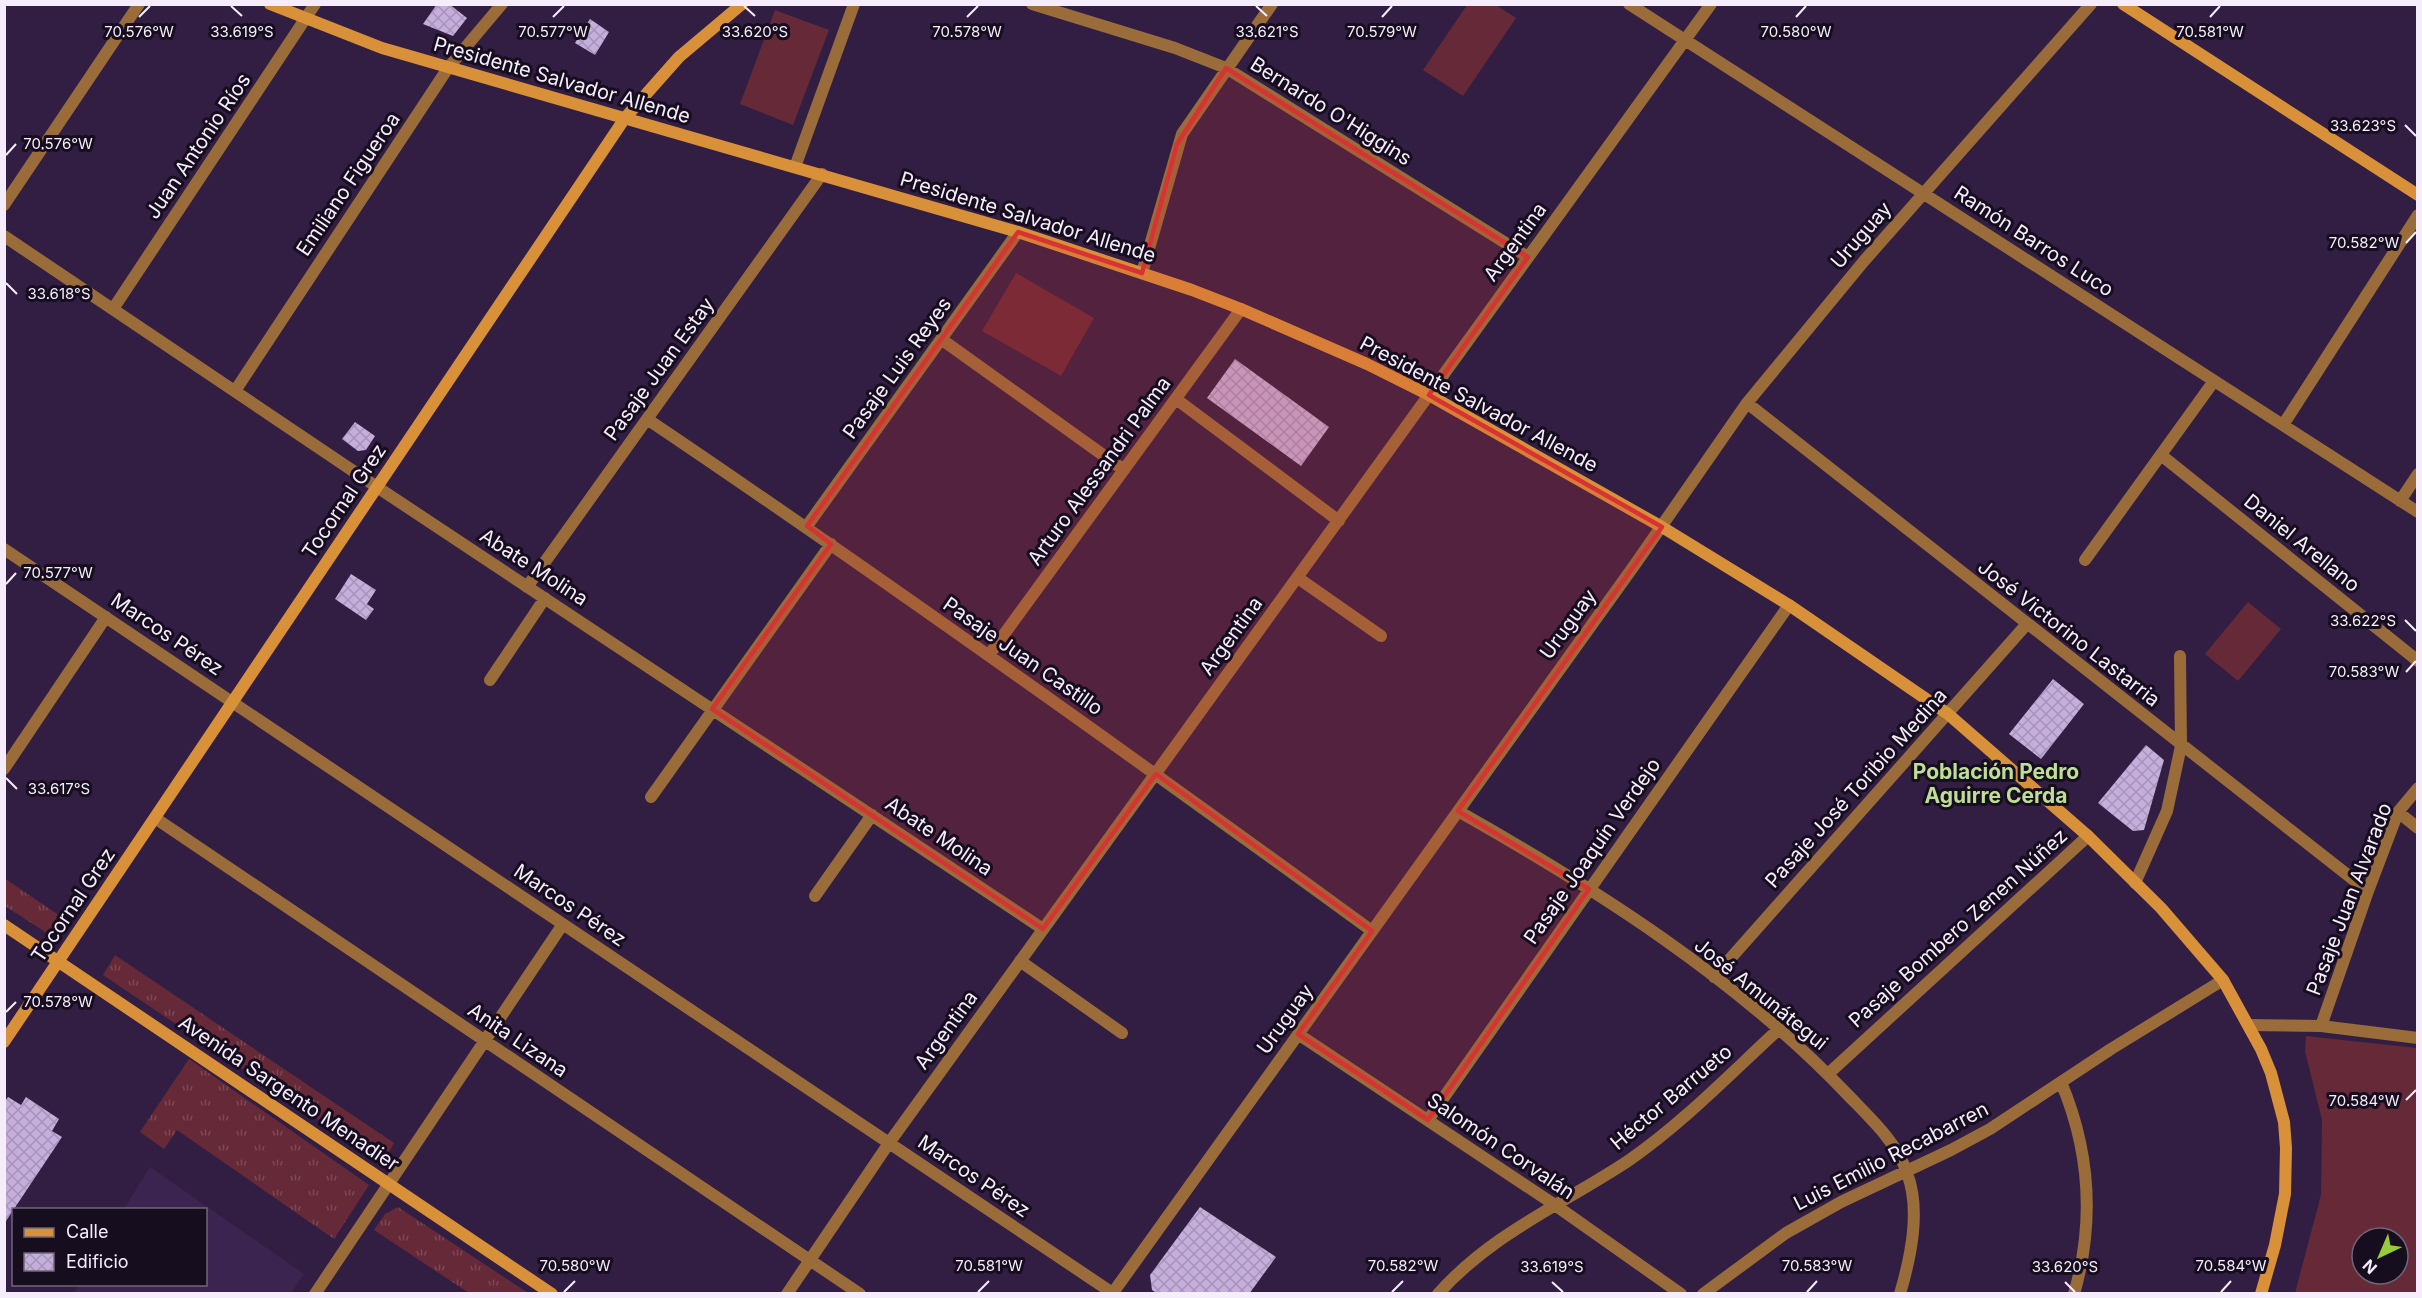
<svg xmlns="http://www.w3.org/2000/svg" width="2422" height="1298" viewBox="0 0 2422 1298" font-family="Inter,sans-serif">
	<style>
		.built { fill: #3c2450 }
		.grass { fill: url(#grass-tufts) }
		.garden { fill: #652937; fill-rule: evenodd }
		.building { fill: url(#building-cross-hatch) }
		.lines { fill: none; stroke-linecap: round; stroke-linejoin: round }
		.street { stroke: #996c3a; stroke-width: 12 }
		.secondary { stroke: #d99139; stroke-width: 12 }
		.marked { fill: #d83233; fill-opacity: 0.2; stroke: #d83233; stroke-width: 4.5; stroke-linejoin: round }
		.ticks { fill: none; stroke: #f5edfc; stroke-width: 2 }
		.labels { text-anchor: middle; stroke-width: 6; stroke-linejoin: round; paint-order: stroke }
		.street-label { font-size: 20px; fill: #f5edfc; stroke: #160d1e }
		.neighbourhood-label { font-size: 21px; font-weight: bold; fill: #bede96; stroke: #160d1e }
		.ticks-label { font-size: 15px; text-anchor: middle; fill: #f5edfc; stroke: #160d1e; stroke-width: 6; stroke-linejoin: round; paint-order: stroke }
	</style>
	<defs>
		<pattern id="grass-tufts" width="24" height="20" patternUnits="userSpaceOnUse" patternTransform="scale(1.5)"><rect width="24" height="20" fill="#652937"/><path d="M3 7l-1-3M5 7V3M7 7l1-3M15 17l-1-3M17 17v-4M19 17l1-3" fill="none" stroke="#7c4855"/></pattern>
		<pattern id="building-cross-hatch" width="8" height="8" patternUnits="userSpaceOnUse" patternTransform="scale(1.5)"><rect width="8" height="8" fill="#c5addc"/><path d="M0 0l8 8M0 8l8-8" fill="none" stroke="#a694b8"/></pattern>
	</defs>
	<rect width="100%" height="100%" fill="#331e43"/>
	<path class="built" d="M150 1167 304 1274 291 1293H74L79 1285 206 1284V1210L124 1209Z"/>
	<path class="grass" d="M4 878 63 918 53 937 5 906Z
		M115 955 394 1143 383 1163 103 975Z
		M189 1059 369 1185 334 1239 177 1130 164 1149 140 1132Z
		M398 1207 528 1293H469L374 1230 385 1214Z"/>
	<path class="garden" d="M1467 5H1496L1516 18 1463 96 1423 70Z
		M775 10 829 30 793 125 740 104Z
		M1016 273 1094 318 1061 376 982 331Z
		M2248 602 2281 629 2238 681 2205 654Z
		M2306 1036 2417 1048V1293H2295L2321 1195 2322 1120 2305 1051ZM2362 1238H2398V1274H2362Z"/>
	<path class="building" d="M437 4H449L467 18 453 36 423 24Z
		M590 19 609 32 595 55 575 43Z
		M1235 359 1329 427 1301 466 1207 398Z
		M355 422 375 436 366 450 358 451 342 439Z
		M351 574 376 590 367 604 374 609 366 620 335 599Z
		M2053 679 2084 704 2041 759 2009 734Z
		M2146 745 2164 760 2144 830 2133 831 2098 803Z
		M8 1097 21 1105 26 1097 59 1119 52 1131 62 1137 4 1224V1102Z
		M1200 1207 1276 1257 1249 1294H1158L1152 1290 1150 1275Z"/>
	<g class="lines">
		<path class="street" d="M1032 4 1175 48 1226 68 1528 257
			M1629 4 2418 512
			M795 167 854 4
			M4 205 139 4
			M4 236 377 487 1043 929
			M1142 273 1182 134 1272 4
			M113 309 315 4
			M941 339 1124 470
			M235 391 448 68 502 4
			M1176 399 1339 521
			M1747 403 2368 891
			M647 419C892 584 1133 757 1372 931
			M2283 425 2418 215
			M2161 455 2418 661
			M2400 501 2418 474
			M807 526 1018 232
			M4 549 1114 1294
			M2085 560 2214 381
			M1298 578 1381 636
			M527 587 822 174
			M989 655 1241 309
			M490 680 545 598
			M4 769 106 617
			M651 797 831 544
			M1458 811C1596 889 1736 978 1847 1094 1869 1117 1897 1142 1907 1173 1921 1210 1911 1256 1900 1294
			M2398 812 2418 828
			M155 818 860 1294
			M2135 883 2167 811 2181 746 2180 656
			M815 896 872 815
			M1020 961 1122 1033
			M1714 977 2026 625
			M2249 1025 2321 1026 2418 1038
			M2321 1026 2368 891 2398 812 2418 788
			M1298 1034 1555 1205 1681 1294
			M1828 1074 2088 836
			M2061 1082C2090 1151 2095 1221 2074 1294
			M1428 1120 1789 605
			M315 1294 563 924
			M787 1294 889 1143 1711 4
			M1112 1294 1636 563 1747 403 1864 261 2091 4
			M1438 1294C1491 1234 1563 1204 1628 1161 1683 1123 1730 1074 1779 1029
			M1703 1294 1786 1233 1841 1202 1951 1150 1990 1129 2111 1049 2223 980"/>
		<path class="secondary" d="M270 4 382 48 1018 232 1192 290 1241 309 1367 364 1429 395 1662 527 1789 605 1948 714 2088 836 2161 908 2223 980 2261 1049 2271 1073 2284 1122 2286 1148 2285 1194 2275 1245 2261 1294
			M2123 4 2418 195
			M4 925 552 1294
			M4 1042 625 118 679 57 742 4"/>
	</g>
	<path class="marked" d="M1226 68 1528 257 1429 395 1662 527 1458 811 1589 889 1428 1120 1298 1034 1372 931 1156 774 1043 929 712 709 831 544 807 526 1018 232 1142 273 1177 144Z"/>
	<path class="ticks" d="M231 6 242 16M744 6 755 16M1256 6 1267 16M139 17 150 6M553 17 564 6M967 17 978 6M1382 17 1392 6M1796 17 1806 6M2210 17 2220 6M2405 125 2416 136M6 155 16 144M2406 243 2416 232M6 283 17 294M6 584 16 573M2405 620 2416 631M2406 672 2416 661M6 778 17 789M6 1012 16 1002M2406 1100 2416 1090M1552 1282 1563 1292M2065 1282 2075 1292M564 1292 575 1281M978 1292 989 1281M1392 1292 1403 1281M1807 1292 1817 1281M2221 1292 2231 1281"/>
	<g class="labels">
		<g class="street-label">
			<text transform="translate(562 80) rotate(16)" y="7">Presidente Salvador Allende</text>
			<text transform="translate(1331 111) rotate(32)" y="7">Bernardo O'Higgins</text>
			<text transform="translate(198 146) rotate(-56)" y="7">Juan Antonio Ríos</text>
			<text transform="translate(348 184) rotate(-56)" y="7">Emiliano Figueroa</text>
			<text transform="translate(1028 217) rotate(17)" y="7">Presidente Salvador Allende</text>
			<text transform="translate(1861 235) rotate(-49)" y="7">Uruguay</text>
			<text transform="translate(2034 241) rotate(33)" y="7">Ramón Barros Luco</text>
			<text transform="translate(1515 242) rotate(-54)" y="7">Argentina</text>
			<text transform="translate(897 368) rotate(-54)" y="7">Pasaje Luis Reyes</text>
			<text transform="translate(659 369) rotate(-54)" y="7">Pasaje Juan Estay</text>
			<text transform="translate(1479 404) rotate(28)" y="7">Presidente Salvador Allende</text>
			<text transform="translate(1099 471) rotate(-54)" y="7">Arturo Alessandri Palma</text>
			<text transform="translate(344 501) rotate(-56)" y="7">Tocornal Grez</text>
			<text transform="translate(2302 543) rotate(39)" y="7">Daniel Arellano</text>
			<text transform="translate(534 567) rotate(33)" y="7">Abate Molina</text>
			<text transform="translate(1568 624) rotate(-54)" y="7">Uruguay</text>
			<text transform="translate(2069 633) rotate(38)" y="7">José Victorino Lastarria</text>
			<text transform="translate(167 634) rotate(34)" y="7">Marcos Pérez</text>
			<text transform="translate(1231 636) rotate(-54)" y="7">Argentina</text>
			<text transform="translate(1023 656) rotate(35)" y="7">Pasaje Juan Castillo</text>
			<text transform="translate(1856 788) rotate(-48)" y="7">Pasaje José Toribio Medina</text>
			<text transform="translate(939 836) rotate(34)" y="7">Abate Molina</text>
			<text transform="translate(1592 851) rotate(-55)" y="7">Pasaje Joaquín Verdejo</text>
			<text transform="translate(2349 899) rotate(-69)" y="7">Pasaje Juan Alvarado</text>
			<text transform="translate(73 905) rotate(-56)" y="7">Tocornal Grez</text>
			<text transform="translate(570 905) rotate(34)" y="7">Marcos Pérez</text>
			<text transform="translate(1958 928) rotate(-42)" y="7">Pasaje Bombero Zenen Núñez</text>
			<text transform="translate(1761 994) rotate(39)" y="7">José Amunátegui</text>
			<text transform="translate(1285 1019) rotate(-54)" y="7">Uruguay</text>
			<text transform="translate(946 1030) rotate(-54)" y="7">Argentina</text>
			<text transform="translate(518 1040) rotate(34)" y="7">Anita Lizana</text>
			<text transform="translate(289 1093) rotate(34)" y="7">Avenida Sargento Menadier</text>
			<text transform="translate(1671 1097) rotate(-40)" y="7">Héctor Barrueto</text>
			<text transform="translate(1501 1146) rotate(34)" y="7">Salomón Corvalán</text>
			<text transform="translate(1891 1156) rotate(-27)" y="7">Luis Emilio Recabarren</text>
			<text transform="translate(974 1176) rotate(34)" y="7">Marcos Pérez</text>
		</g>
		<g class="neighbourhood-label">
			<text x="1996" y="779">Población Pedro<tspan x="1996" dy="24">Aguirre Cerda</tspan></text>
		</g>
	</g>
	<g class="ticks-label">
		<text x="1267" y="37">33.621°S</text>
		<text x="242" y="37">33.619°S</text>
		<text x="755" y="37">33.620°S</text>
		<text x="1382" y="37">70.579°W</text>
		<text x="1796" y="37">70.580°W</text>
		<text x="139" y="37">70.576°W</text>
		<text x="553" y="37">70.577°W</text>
		<text x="967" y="37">70.578°W</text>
		<text x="2210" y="37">70.581°W</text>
		<text x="2363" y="131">33.623°S</text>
		<text x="58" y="149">70.576°W</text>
		<text x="2364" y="248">70.582°W</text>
		<text x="59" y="299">33.618°S</text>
		<text x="58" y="578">70.577°W</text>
		<text x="2363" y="626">33.622°S</text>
		<text x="2364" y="677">70.583°W</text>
		<text x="59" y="794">33.617°S</text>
		<text x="58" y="1007">70.578°W</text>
		<text x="2364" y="1106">70.584°W</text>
		<text x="575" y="1271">70.580°W</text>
		<text x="989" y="1271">70.581°W</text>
		<text x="1403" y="1271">70.582°W</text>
		<text x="1817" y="1271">70.583°W</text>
		<text x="2231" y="1271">70.584°W</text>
		<text x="1552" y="1272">33.619°S</text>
		<text x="2065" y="1272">33.620°S</text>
	</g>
	<rect width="2422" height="1298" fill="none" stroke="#f5edfc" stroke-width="12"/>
	<rect x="12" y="1208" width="195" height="78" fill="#160d1e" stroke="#6f6777" stroke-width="1.5"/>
	<rect x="24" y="1228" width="30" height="9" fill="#d99139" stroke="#6f6777" stroke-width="1.5"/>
	<text x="66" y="1238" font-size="18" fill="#f5edfc">Calle</text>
	<rect x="24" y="1253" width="30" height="18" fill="url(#building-cross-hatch)" stroke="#6f6777" stroke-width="1.5"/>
	<text x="66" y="1268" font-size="18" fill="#f5edfc">Edificio</text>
	<g transform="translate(2380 1256) rotate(224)"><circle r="28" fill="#160d1e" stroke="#6f6777" stroke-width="1.5"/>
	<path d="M0-4.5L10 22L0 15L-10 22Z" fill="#96cc3a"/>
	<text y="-9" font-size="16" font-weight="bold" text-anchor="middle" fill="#f5edfc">N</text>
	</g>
</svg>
